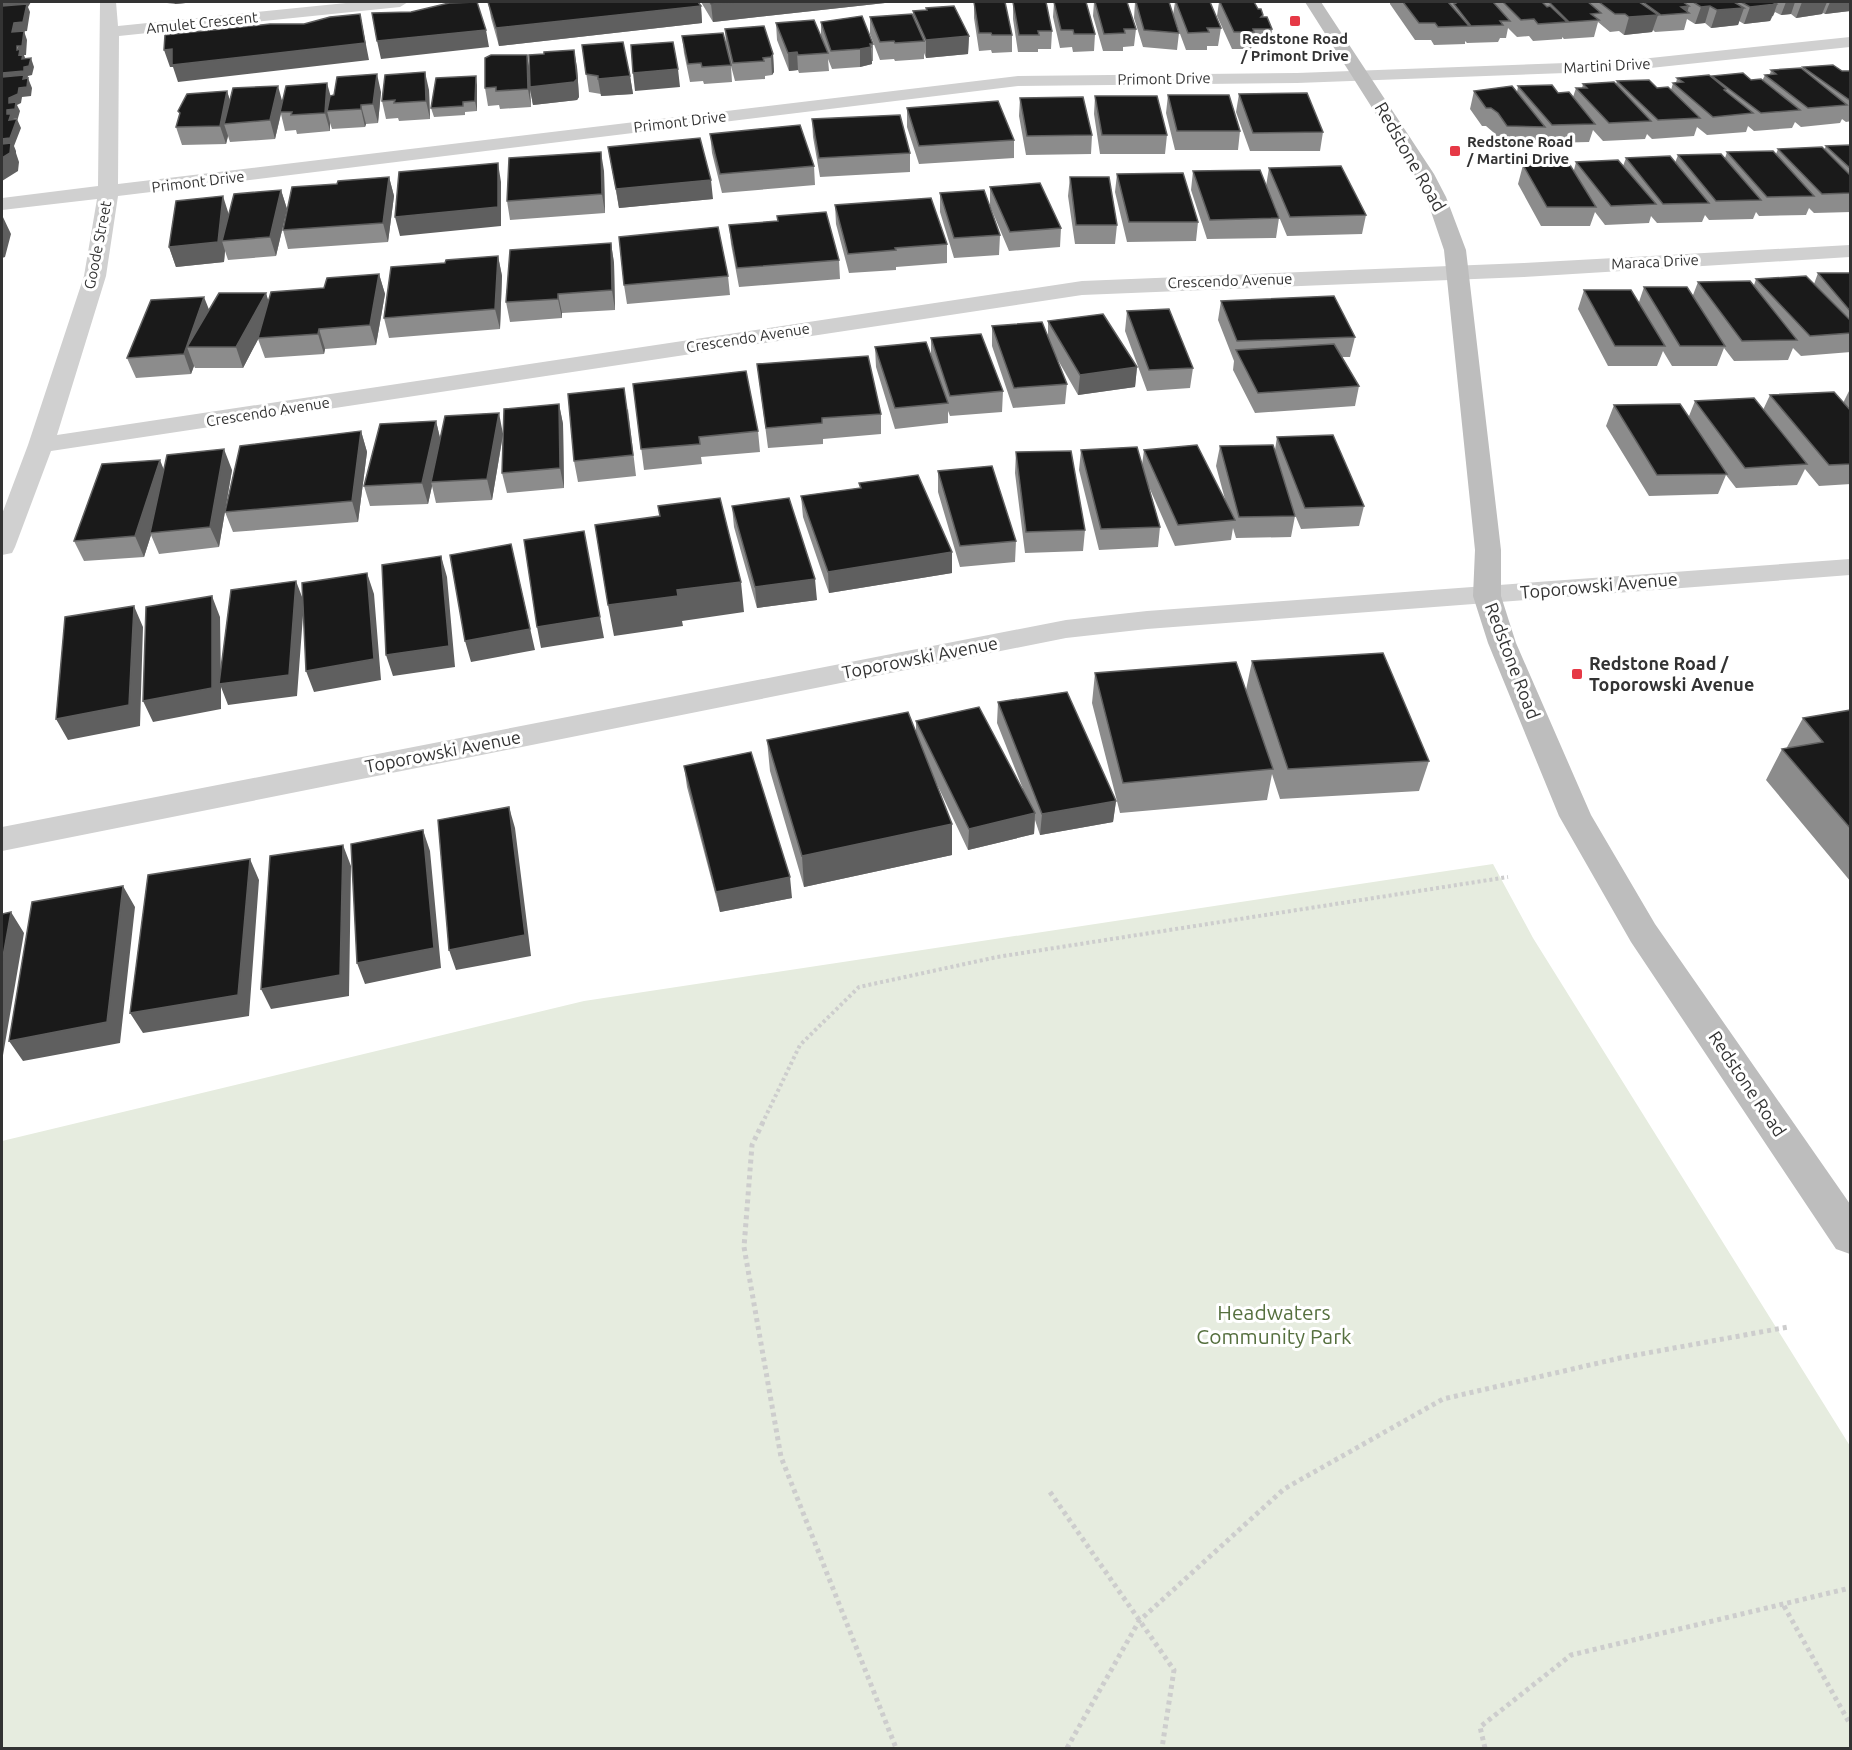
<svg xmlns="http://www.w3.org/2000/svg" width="1852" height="1750" viewBox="0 0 1852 1750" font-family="Ubuntu,sans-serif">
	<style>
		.green { fill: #e6ecdf }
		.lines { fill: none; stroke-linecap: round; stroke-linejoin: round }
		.path-far1 { stroke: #cdcdcd; stroke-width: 4; stroke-dasharray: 3 3; stroke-linecap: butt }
		.path { stroke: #cdcdcd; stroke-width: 5; stroke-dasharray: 4 4; stroke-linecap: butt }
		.street { fill: #d0d0d0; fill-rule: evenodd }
		.secondary { fill: #bdbdbd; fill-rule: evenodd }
		.wall { fill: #8c8c8c }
		.shaded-wall { fill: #5f5f5f }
		.building { fill: #1a1a1a; stroke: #5f5f5f; stroke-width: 1.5 }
		.poi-dot { fill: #e63946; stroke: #fff; stroke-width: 2 }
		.labels { text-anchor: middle; stroke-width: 6; stroke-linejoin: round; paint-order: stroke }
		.far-street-label { font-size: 15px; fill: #333; stroke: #fff }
		.far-poi-label { font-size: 15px; font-weight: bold; fill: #333; stroke: #fff }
		.street-label { font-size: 18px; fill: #333; stroke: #fff }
		.poi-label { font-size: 18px; font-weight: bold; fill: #333; stroke: #fff; text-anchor: start }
		.near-park-label { font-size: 21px; fill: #56703f; stroke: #fff }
	</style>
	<rect width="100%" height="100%" fill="#fff"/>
	<path class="green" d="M1493 864 1533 938 1850 1446V1748H2V1141L584 1001Z"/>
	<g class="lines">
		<path class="path-far1" d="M762 1124 800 1045 859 987 997 957 1508 877"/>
		<path class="path" d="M763 1122 752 1145 744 1247 781 1457 896 1748
			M1050 1492 1174 1670 1162 1748
			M1784 1606 1850 1724
			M1067 1748 1139 1621 1284 1489 1443 1399 1620 1358 1788 1327
			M1485 1748 1480 1727 1571 1655 1850 1588"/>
		<path class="street" d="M100 2H116L118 26 356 2H408L400 7 119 36 118 184 1018 76 1297 73 1622 61 1850 37V47L1622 71 1297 83 1018 86 118 196 106 276 57 435 1082 281 1524 263 1850 245V257L1524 277 1082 295 51 451 15 547 12 553 2 555V514L28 445 84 276 97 199 2 210V198L98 186Z
			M1850 559V575L1147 629 1066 638 2 851V827L1066 620 1147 611Z"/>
		<path class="secondary" d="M1305 2H1321L1434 174 1446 197 1466 250 1501 550V596L1516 643 1591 815 1655 924 1850 1204V1254L1836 1249 1631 942 1559 816 1488 643 1473 596 1475 550 1444 250 1426 197 1414 174Z"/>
	</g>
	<path class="wall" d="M159 2H196L175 4Z
		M488 2 701 6 702 23 499 46 491 18Z
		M701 2H894L713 22Z
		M974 2 1012 35V52L992 53 991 50 979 51 974 18Z
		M1013 2 1052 31 1051 49H1038V52H1018L1013 19Z
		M1054 2H1086L1095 34 1094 51 1073 52 1072 47 1060 48 1053 17Z
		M1094 2H1127L1136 29 1134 46 1123 47V51H1103L1093 16Z
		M1135 2 1179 33 1177 50 1143 47 1134 18Z
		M1175 2H1210L1221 28 1218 46H1207V50H1186L1173 15Z
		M1219 2H1254L1258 9 1272 29 1270 46H1252L1251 49H1232L1217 16Z
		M1390 2H1851V10L1850 11 1825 14 1823 13 1822 14 1796 18 1791 14 1781 15 1775 12 1770 21 1744 24 1739 21 1738 25 1711 28 1705 23 1695 24 1687 19 1684 30 1655 32 1653 30 1652 32 1624 35 1619 31 1610 32 1598 22 1594 37 1564 39 1562 37V39L1533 41 1529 36 1517 37 1508 28 1506 38H1500L1498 42 1467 43 1465 41V44L1434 45 1431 40H1415L1390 4Z
		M926 8 969 36 968 54 926 58 924 53V59L895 61 894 59 880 60 870 34V17H913V11L926 10Z
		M821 22 873 44V61H872V64L860 67 832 69 828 59 829 71 799 73 798 70 789 71 777 40 776 23 821 37Z
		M725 29 773 54 774 72 772 75 765 76V79L735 81 731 66 732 82 704 84 703 81 690 82 684 53 682 36 726 46Z
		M582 45 630 76 633 94 601 96V94L589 92Z
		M527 55 530 72 577 67 579 97 577 100 533 105 530 89 531 107 500 109 499 105 488 106 485 88Z
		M1803 67 1842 71H1849L1851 68V121L1846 122 1842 119 1840 123 1801 127 1795 122 1792 128 1754 131 1748 126 1746 132 1707 135 1697 127 1694 136 1652 139 1647 134 1645 139 1603 141 1593 130 1589 142 1547 143 1542 138 1540 145 1502 144 1493 132 1486 126H1482L1470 109 1474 91 1517 92 1518 86 1558 93 1573 97 1576 88H1582L1583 84H1616L1617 81 1671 90 1673 83H1676L1677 78H1712V76L1762 81 1765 75 1770 74 1771 70 1802 69Z
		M477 85V111L465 112V115L434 117 431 108Z
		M429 90 430 119 399 121 398 118 386 119 382 101Z
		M227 91 230 101 282 102 331 96 381 92 378 123 366 124 365 127 332 129 330 123V131L297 134 296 130 285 131 281 114 275 139 230 142 228 136 226 144 182 145 176 127 180 115 178 111Z
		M1239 94 1323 132 1320 151H1250L1236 112Z
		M1168 95 1240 131 1238 150H1175L1166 113Z
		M1095 96 1167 135 1165 154H1100L1094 114Z
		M1020 98 1092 135 1091 154 1026 155 1019 116Z
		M907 108 1014 140V158L919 164 907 127Z
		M812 119 910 153V172L820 177 813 137Z
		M710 134 814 166 815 185 722 193 712 153Z
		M1851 145V212L1814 213 1809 208 1806 215 1759 216 1756 212 1753 219 1709 220 1705 215 1702 222 1657 223 1651 216 1649 223 1605 225 1595 212 1590 226H1541L1518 184 1523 165 1574 170 1576 162 1623 166 1626 158 1675 163 1678 155 1725 158 1727 152 1776 154 1778 149 1824 150 1826 146Z
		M608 147 713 199 619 208Z
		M1269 168 1366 215 1362 234 1287 236 1267 188 1279 218 1276 238 1207 239 1191 190 1193 171 1266 186Z
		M604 171 605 213 510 220 507 201Z
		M1117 174 1198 222 1196 241 1127 242 1115 192Z
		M389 177 394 196 388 242 288 249 283 230Z
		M1070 177 1117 225 1115 244H1075L1068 196Z
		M990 187 1061 228 1060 247 1009 251 990 206Z
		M281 190 287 209 276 256 228 260 225 251 224 262 176 267 169 247 229 214Z
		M940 193 1000 235 999 255 954 258 940 212Z
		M835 205 947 244V263L896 267V270L849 273 836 224Z
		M777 216 839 260 840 279 739 287 731 244 729 225 777 221Z
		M611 243 614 263 615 310 562 313V318L510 322 506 302Z
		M498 256 502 276 500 329 389 338 384 318 445 263Z
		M1818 273H1851V352L1801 356 1793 348 1788 360 1734 361 1724 348 1717 366H1672L1663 351 1657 366H1608L1578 309 1584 290 1639 302 1644 287 1693 295 1698 282 1754 285 1756 279 1814 284Z
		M379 274 385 294 376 345 325 349 324 354 265 358 258 339 243 368H195L194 366 191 374 136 378 127 358 209 310 266 293 268 301 324 288Z
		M728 276 730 295 627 304 624 285Z
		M1221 301 1355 337 1350 357H1342L1359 386 1355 406 1255 413 1233 370 1234 361 1218 320Z
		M1127 311 1193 368 1190 388 1147 391 1125 331Z
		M1048 321 1137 367 1135 387 1078 395 1055 355 1067 384 1065 404 1013 408 992 346V326L1048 336Z
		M931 338 1003 391 1002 412 950 416 948 411V423L895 429 876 367 875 347 931 354Z
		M757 364 881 414V434L823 439V444L768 448Z
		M633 384 758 431 760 452 701 457 702 464 644 470Z
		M1850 389 1851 484 1819 486 1805 469 1797 485 1736 488 1726 475 1718 494 1649 496 1606 426 1614 405 1689 416 1695 401 1763 410 1770 395 1843 403Z
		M559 404 563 424 564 488 507 493 502 473 503 435 492 500 436 503 432 486 428 504 370 506 364 486 436 421 440 438 503 433Z
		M628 409 636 476 578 482 574 461Z
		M361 431 367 452 358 522 233 532 225 512Z
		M1277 437 1364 506 1359 526 1301 529 1293 510 1295 516 1291 537 1236 538 1233 528 1231 540 1175 546 1149 487 1160 527 1158 547 1099 550 1079 470 1081 450 1142 465 1144 450 1226 503 1216 466 1220 446 1275 450Z
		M1016 452 1085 530 1083 551 1025 553 1015 473Z
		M164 470H232L219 547 159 554 151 535 144 557 84 561 74 541Z
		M938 471 1016 541 1015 562 960 567 938 492Z
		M859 483 952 573 829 593 803 517 801 496 860 488Z
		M732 506 817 600 757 608 734 527Z
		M1252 661 1429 761 1419 791 1280 799 1272 774 1267 800 1120 813 1092 703 1095 673 1246 690Z
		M998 702 1116 801 1113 822 1040 835 1035 820 1034 834 968 850 934 778 952 824V855L804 887 770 771 767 740 916 734V721L1023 789 997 723Z
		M1851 710V882L1766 780 1782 749H1786L1803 718Z
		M684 766 792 898 720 912 687 787Z"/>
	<path class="shaded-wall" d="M2 2H31L28 7 30 12 27 31 17 32 15 41 2 11Z
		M174 2H196L175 4Z
		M739 2H894L713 22 711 4Z
		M1769 2H1778L1773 16H1772L1770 21 1744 24 1750 7Z
		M1786 2H1795L1791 14 1781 15Z
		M1802 2H1827L1822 14 1796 18Z
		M1830 2H1851L1850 11 1825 14Z
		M701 6 702 23 499 46 496 28Z
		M1689 6 1687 13 1681 7Z
		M1710 6 1705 23 1695 24 1701 7Z
		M1744 8 1738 25 1711 28 1717 10Z
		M360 14 369 60 178 82 173 67H170L164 50Z
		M1658 15 1652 32 1624 35 1629 17Z
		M486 30 489 47 381 59 377 41Z
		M24 31 27 40 26 55H24L27 63 31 58 34 67 32 75 28 76 27 80 28 78 32 88 31 96 22 97 21 103 17 105 20 111 18 118 13 119 14 123 17 119 21 128 14 146 16 151V153L19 162 18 171 2 181V143L7 114 2 83V73L17 50Z
		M969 36 968 54 926 58V40Z
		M871 47 872 64 860 67V49Z
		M574 50 577 67 579 97 577 100 533 105 530 89 531 107 528 89 527 55 530 73Z
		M797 52 798 70 789 71 788 53Z
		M773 54 774 72 772 75 771 57Z
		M678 69 680 87 635 91 633 73Z
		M425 72 429 90 430 119 426 101Z
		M377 74 381 92 378 123 373 104Z
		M476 76 477 85V111L475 101Z
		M630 76 633 94 601 96 598 79Z
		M327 83 332 101 327 111 330 123V131L325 113Z
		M278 86 283 104 275 139 270 120Z
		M227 91 233 110 224 124 228 136 226 144 220 126Z
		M361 105 366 124 365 127 361 109Z
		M601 152 604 171 605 213 602 194Z
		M498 163 501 182V226L400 236 395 217Z
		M389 177 394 196 388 242 383 223Z
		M711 180 713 199 619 208 616 189Z
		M281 190 287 209 276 256 270 237Z
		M223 196 229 215 222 241 225 251 224 262 176 267 169 247Z
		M2 215 11 234 5 257 2 258Z
		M611 243 614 263 615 310 612 290Z
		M498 256 502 276 500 329 495 309Z
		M379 274 385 294 376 345 370 325Z
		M266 293 272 313 243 368 236 347Z
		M558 294 562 313V318L558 299Z
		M204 297 212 317 187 347 194 366 191 374 184 354Z
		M319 329 325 349 324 354 318 334Z
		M1137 367 1135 387 1078 395 1080 375Z
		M559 404 563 424 564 488 560 468Z
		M499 413 503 434 492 500 487 479Z
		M436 421 441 442 431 482 432 486 428 504 422 483Z
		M361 431 367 452 358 522 352 501Z
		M224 449 232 470 219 547 210 527Z
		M160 460 168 480 150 533 151 535 144 557 135 536Z
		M511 544 535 650 471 662 465 641Z
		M952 552V573L829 593 828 572Z
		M441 556 447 577 455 667 393 676 386 655Z
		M367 573 374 594 381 680 314 692 306 671Z
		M815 579 817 600 757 608 755 587Z
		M296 581 304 602 297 696 228 705 221 687V709L153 722 143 701 212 596 220 617 221 684Z
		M741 582 744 612 682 621 683 626 614 636 608 605 677 590Z
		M134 606 143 627 140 726 68 740 56 719Z
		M600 617 604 638 541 648 537 627Z
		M1116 801 1113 822 1040 835 1042 814Z
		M509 807 515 828 531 956 456 970 449 950Z
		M1035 813 1034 834 968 850 969 829Z
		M952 824V855L804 887 802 856Z
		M423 830 430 851 441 968 365 984 357 963Z
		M343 845 351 866 349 996 271 1009 261 989Z
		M250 859 259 880 249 1016 143 1033 130 1013Z
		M790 877 792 898 720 912 716 892Z
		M123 886 135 907 120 1043 23 1061 9 1041Z
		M11 912 24 933 2 1061V962Z"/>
	<path class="building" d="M477 2 486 30 377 41 372 13 411 12 449 3Z
		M488 2H698L701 6 496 28Z
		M710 2H739L711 4Z
		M974 2H1005L1012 35H992L991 33H979Z
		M1013 2H1046L1052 31H1038L1039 35H1019Z
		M1054 2H1086L1095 34H1074L1073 30H1061Z
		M1095 2H1127L1136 29H1124L1125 33 1104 34Z
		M1136 2H1169L1179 33 1144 30Z
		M1176 2H1210L1221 28H1207L1209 32 1188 33Z
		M1220 2H1254L1258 9H1261L1263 15 1261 17H1267L1272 29H1253L1254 32H1234Z
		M1403 2H1448L1469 26 1438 27 1435 23H1419Z
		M1455 2H1493L1510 21H1500L1503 25 1471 26 1454 4 1456 3Z
		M1503 2H1542L1547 7 1550 6 1567 22 1538 24 1534 19 1521 20Z
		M1549 2H1588L1601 13 1591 14 1599 20 1569 22Z
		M1599 2H1639L1658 15 1629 17 1625 14H1615Z
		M1643 2H1683L1689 6 1681 7 1689 13 1661 15Z
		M1693 2H1734L1744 8 1717 10 1710 6 1701 7Z
		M1741 2H1772L1776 4 1750 7Z
		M27 4 23 22 14 23 12 32 24 31 22 46H17V50L20 49 19 55 23 54 22 59 31 58 29 66 24 67V71L2 73V6Z
		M954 6 969 36 926 40 913 11 927 10 926 8Z
		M360 14 365 43 172 65V49L164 50 165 35 270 24H304L330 17Z
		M912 14 924 41 895 43 894 41 880 42 870 17Z
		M862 16 873 44H870L871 47 860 49 831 51 821 22Z
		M814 20 828 53 798 55 797 52 788 53 776 23Z
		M764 26 773 54 771 57 763 58 764 61 733 63 725 29Z
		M723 33 731 65 702 67 701 63 688 64 682 36Z
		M623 42 630 76 598 79V76L586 74 582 45Z
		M673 42 678 69 633 73 631 45Z
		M574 50 577 79 574 82 530 87 529 55 544 54V52Z
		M491 55H527L528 89 496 91V87L485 88V58Z
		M1833 65 1842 71H1851V101L1803 67Z
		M1801 68 1847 105 1808 108 1765 75 1776 74 1771 70Z
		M425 72 426 101 394 103 395 100 382 101 385 75Z
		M1743 73 1751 80 1761 79 1800 110 1761 113 1712 76Z
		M377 74 373 104 361 105V109L327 111 330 96 334 95 337 77Z
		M24 75 23 79 28 78 27 87 19 88 18 94 9 98V103L16 102 15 109 7 110V114H11L9 120 17 119 10 138 2 139V142V77Z
		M1709 75 1726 89 1724 90 1753 113 1713 117 1673 83 1683 82 1677 78Z
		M476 76 475 101 463 102V106L431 108 436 78Z
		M1649 80 1657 88 1668 87 1700 118 1658 120 1617 81Z
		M1614 82 1651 121 1609 123 1576 88H1587L1583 84Z
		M327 83 325 113 291 115 292 112H280L286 86Z
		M1552 85 1558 93 1569 92 1595 124 1552 125 1518 86Z
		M278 86 270 120 224 124 233 88Z
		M1512 86 1545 127 1507 126 1498 113 1491 108H1486L1474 91Z
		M227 91 220 126 176 127 180 113 178 111 187 94Z
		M1307 93 1323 132 1253 133 1239 94Z
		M1168 95H1229L1240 131H1177Z
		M1095 96H1157L1167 135H1102Z
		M1083 97 1092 135 1027 136 1020 98Z
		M998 101 1014 140 919 146 907 108Z
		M900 115 910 153 819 158 812 119Z
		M800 125 814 166 720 174 710 134Z
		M700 138 711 180 616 189 608 147Z
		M12 142V144L11 143 2 144V143Z
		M11 143 10 153 2 158V144Z
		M1851 145V169L1826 146Z
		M1822 147 1851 176V193L1822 194 1778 149Z
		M1773 151 1814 196 1767 197 1727 152Z
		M601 152 602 194 507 201 509 158Z
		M1721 154 1761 200 1716 201 1678 155Z
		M1670 156 1709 203 1663 204 1626 158Z
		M1618 160 1656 204 1611 206 1576 162Z
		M498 163V207L395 217 399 172Z
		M1523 165H1570L1596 207H1547Z
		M1341 166 1366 215 1290 217 1269 168Z
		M1260 170 1279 218 1210 220 1193 171Z
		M1183 173 1198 222H1129L1117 174Z
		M389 177 383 223 283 230 292 187 337 184 338 181Z
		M1070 177H1109L1117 225H1076Z
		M1040 183 1061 228 1010 232 990 187Z
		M281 190 270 237 222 241 234 194Z
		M984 190 1000 235 954 238 940 193Z
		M223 196 218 242 169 247 176 201Z
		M931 198 947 244 895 248 896 250 848 254 835 205Z
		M826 212 839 260 737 268 729 225 778 221 777 216Z
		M718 227 728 276 624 285 619 237Z
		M611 243 612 290 558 294V299L506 302 510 250Z
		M498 256 495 309 384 318 391 267 445 263 446 260Z
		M1818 273H1851V312Z
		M379 274 370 325 319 329 318 334 258 338 271 292 324 288 327 278Z
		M1806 276 1851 321V333L1810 336 1756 279Z
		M1750 281 1797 340 1742 341 1698 282Z
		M1644 287H1687L1725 346H1680Z
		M1584 290H1631L1665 346H1615Z
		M219 293H266L236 347H187Z
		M1334 296 1355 337 1237 341 1221 301Z
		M204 297 184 354 127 358 151 300Z
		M1169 309 1193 368 1149 370 1127 311Z
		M1103 314 1137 367 1080 375 1048 321Z
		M1042 322 1067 384 1014 388 992 326Z
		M981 334 1003 391 950 396 931 338Z
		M926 342 948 403 895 408 875 347Z
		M1334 344 1359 386 1258 393 1236 350Z
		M868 356 881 414 822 418V423L766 428 757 364Z
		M746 371 758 431 699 437 700 444 641 449 633 384Z
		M624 388 633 455 574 461 568 394Z
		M1834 392 1851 411V464L1829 465 1770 395Z
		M1754 398 1807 464 1745 468 1695 401Z
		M559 404 560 468 502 473 504 409Z
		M1680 404 1727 474 1657 475 1614 405Z
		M499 413 487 479 431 482 445 416Z
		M436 421 422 483 364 486 380 424Z
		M361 431 352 501 225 512 240 446Z
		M1333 435 1364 506 1305 508 1277 437Z
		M1197 445 1235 520 1178 525 1144 450Z
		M1273 445 1295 516 1239 517 1220 446Z
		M1137 447 1160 527 1101 529 1081 450Z
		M224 449 210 527 150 533 167 455Z
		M1071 451 1085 530 1026 532 1016 452Z
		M160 460 135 536 74 541 102 464Z
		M992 466 1016 541 960 546 938 471Z
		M918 475 952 552 828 572 801 496 861 488 859 483Z
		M720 498 741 582 677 590 678 596 608 605 595 525 660 516 658 506Z
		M789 498 815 579 755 587 732 506Z
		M584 531 600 617 537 627 524 540Z
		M511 544 530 629 465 641 450 555Z
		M441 556 449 646 386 655 382 565Z
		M367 573 374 659 306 671 302 583Z
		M296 581 289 675 219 684 231 590Z
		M212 596V688L143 701 146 607Z
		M134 606 129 705 56 719 65 617Z
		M1383 653 1429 761 1288 769 1252 661Z
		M1236 662 1273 769 1123 783 1095 673Z
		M1067 692 1116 801 1042 814 998 702Z
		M979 707 1035 813 969 829 916 721Z
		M1851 710V829L1782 749 1823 742 1803 718Z
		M908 712 952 824 802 856 767 740Z
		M751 752 790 877 716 892 684 766Z
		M509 807 525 935 449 950 438 820Z
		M423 830 434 948 357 963 351 844Z
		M343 845 340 975 261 989 270 856Z
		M250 859 238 995 130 1013 148 875Z
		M123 886 107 1022 9 1041 32 902Z
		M11 912 2 962V914Z"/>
	<g class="poi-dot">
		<rect x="1289" y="15" width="12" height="12" rx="3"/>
		<rect x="1449" y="145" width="12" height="12" rx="3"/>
		<rect x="1571" y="668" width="12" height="12" rx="3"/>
	</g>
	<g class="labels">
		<g class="far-street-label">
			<text transform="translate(202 23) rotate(-6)" y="5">Amulet Crescent</text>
			<text transform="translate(1607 66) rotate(-3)" y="5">Martini Drive</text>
			<text transform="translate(1164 79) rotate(-1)" y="5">Primont Drive</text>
			<text transform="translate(680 122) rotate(-7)" y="5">Primont Drive</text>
			<text transform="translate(198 182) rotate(-7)" y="5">Primont Drive</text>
			<text transform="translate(98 245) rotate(-79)" y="5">Goode Street</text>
			<text transform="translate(1655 262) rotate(-3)" y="5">Maraca Drive</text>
			<text transform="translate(1230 281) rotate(-2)" y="5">Crescendo Avenue</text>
			<text transform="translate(748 338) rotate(-9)" y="5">Crescendo Avenue</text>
			<text transform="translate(268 412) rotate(-9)" y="5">Crescendo Avenue</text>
		</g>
		<g class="far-poi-label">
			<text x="1295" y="44">Redstone Road<tspan x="1295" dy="17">/ Primont Drive</tspan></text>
			<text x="1467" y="147" text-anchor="start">Redstone Road<tspan x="1467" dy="17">/ Martini Drive</tspan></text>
		</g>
		<g class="street-label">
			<text transform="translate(1410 157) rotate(60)" y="6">Redstone Road</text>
			<text transform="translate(1599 586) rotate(-5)" y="6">Toporowski Avenue</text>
			<text transform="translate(920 658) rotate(-11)" y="6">Toporowski Avenue</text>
			<text transform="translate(1512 661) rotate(69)" y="6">Redstone Road</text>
			<text transform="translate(443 752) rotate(-11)" y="6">Toporowski Avenue</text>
			<text transform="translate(1747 1084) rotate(56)" y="6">Redstone Road</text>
		</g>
		<g class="poi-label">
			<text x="1589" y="670">Redstone Road /<tspan x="1589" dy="21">Toporowski Avenue</tspan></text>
		</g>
		<g class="near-park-label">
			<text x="1274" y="1320">Headwaters<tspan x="1274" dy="24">Community Park</tspan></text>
		</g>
	</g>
	<rect width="1852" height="1750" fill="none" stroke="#333333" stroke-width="6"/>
</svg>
